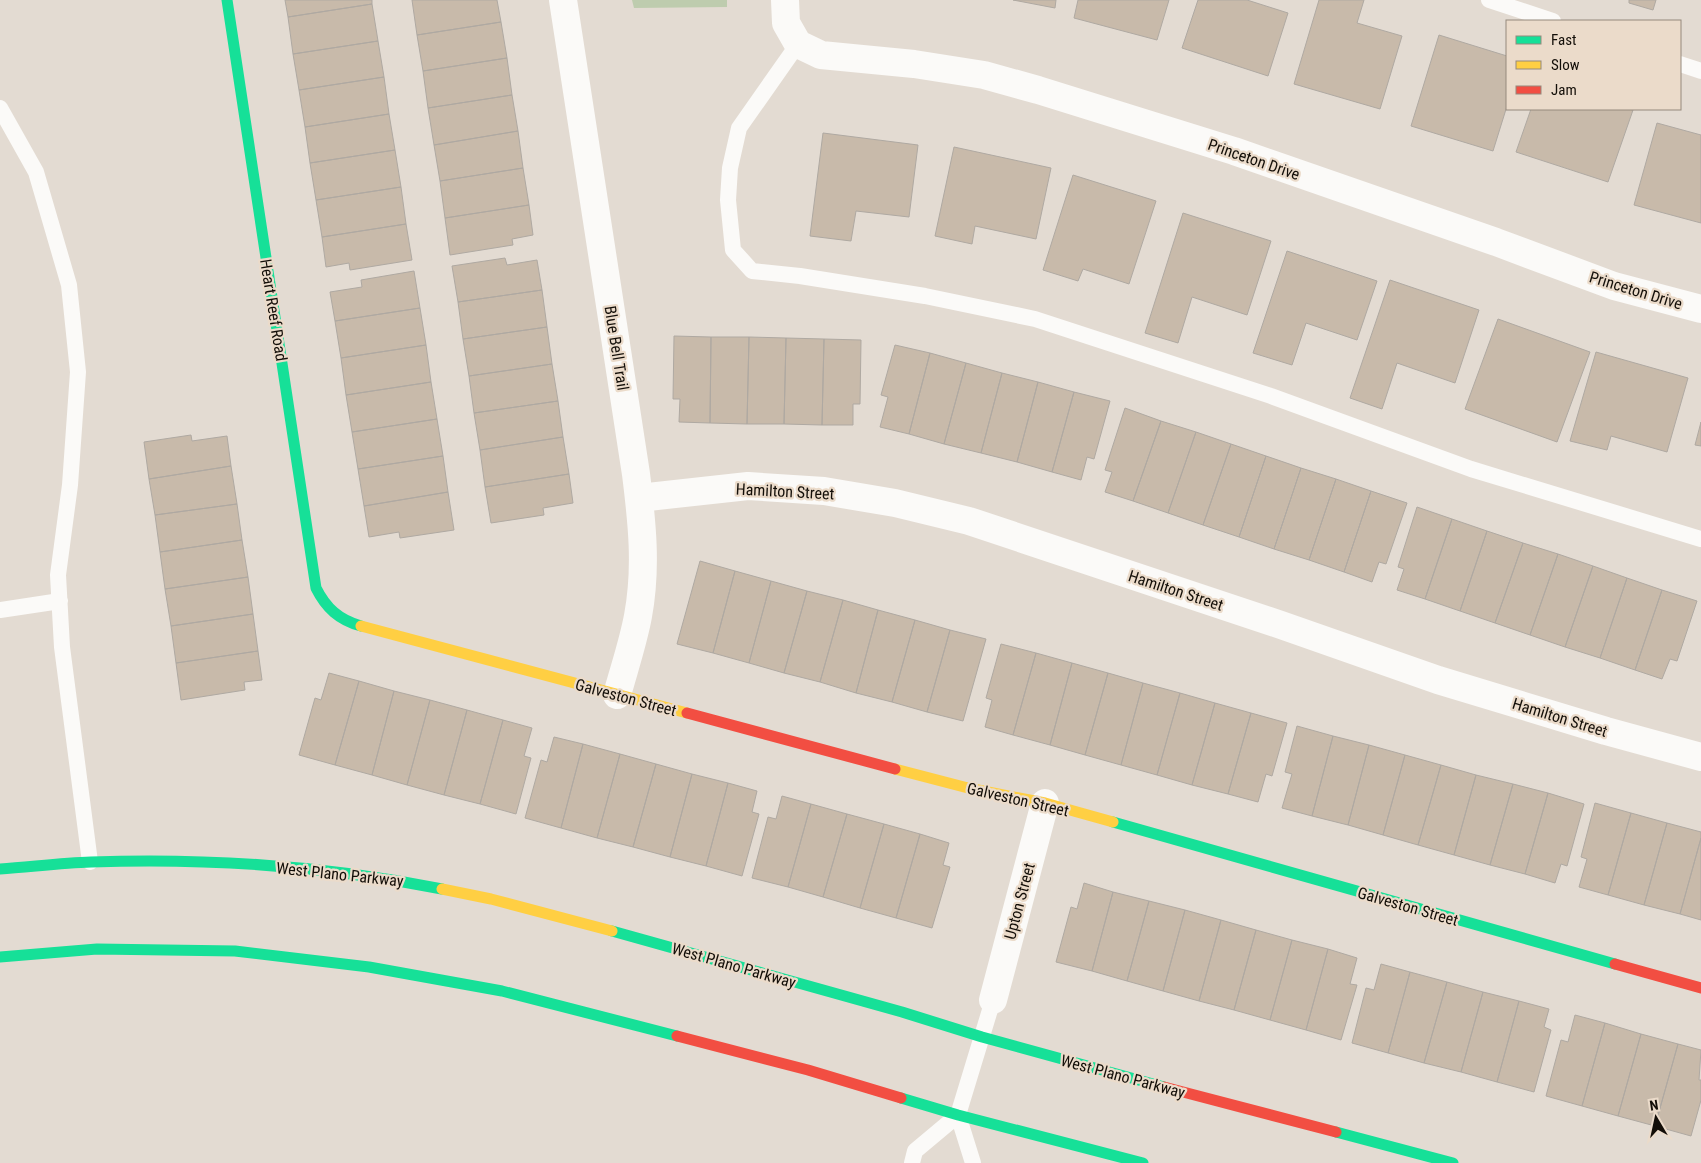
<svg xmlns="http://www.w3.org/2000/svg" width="1701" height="1163" viewBox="0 0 1701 1163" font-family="'Roboto Condensed',sans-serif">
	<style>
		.green { fill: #beccae }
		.building { fill: #c8baaa; stroke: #afa9a2 }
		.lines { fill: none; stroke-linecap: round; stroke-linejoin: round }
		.lane { stroke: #fbfaf8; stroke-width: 16 }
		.street { stroke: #fbfaf8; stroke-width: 28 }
		.fast { stroke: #16e098; stroke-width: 11 }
		.slow { stroke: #ffcf43; stroke-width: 11 }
		.jam { stroke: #f24e42; stroke-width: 11 }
		.labels { text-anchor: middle; stroke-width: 4.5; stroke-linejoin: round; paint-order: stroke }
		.street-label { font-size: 16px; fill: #130e08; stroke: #ebdbca }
	</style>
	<rect width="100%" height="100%" fill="#e3dbd2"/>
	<path class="green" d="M632 0H727V7L634 8Z"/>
	<path class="building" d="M285 0H372V4L288 17Z
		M412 0H497L501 22 417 35Z
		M1013 0H1056L1055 8Z
		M1078 0H1169L1157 40 1074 18Z
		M1198 0H1247L1288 13 1268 76 1182 48Z
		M1319 0H1364L1357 23 1402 36 1380 109 1294 84Z
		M1629 0H1656L1653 10 1629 3Z
		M372 4 378 41 293 54 288 17Z
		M501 22 507 58 423 71 417 35Z
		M1439 35 1507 56V106L1493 151 1411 126Z
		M378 41 384 77 299 90 293 54Z
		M507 58 512 95 428 108 423 71Z
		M384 77 389 114 305 127 299 90Z
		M512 95 518 131 434 145 428 108Z
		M1531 109H1628L1633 110 1608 182 1516 152Z
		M389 114 395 150 310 163 305 127Z
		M1657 123 1701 135V223L1634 205Z
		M518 131 523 168 440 181 434 145Z
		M823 133 918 145 909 217 856 211 851 241 810 236Z
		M954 147 1051 168 1036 239 975 226 972 244 935 236Z
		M395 150 401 187 316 200 310 163Z
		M523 168 529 205 445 218 440 181Z
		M1073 175 1156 201 1129 284 1083 269 1078 281 1043 270Z
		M401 187 406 224 322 237 316 200Z
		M529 205 533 235 512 239 513 245 450 255 445 218Z
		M1183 213 1271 241 1247 315 1192 297 1178 343 1145 333Z
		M406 224 412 260 350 270 349 263 326 267 322 237Z
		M1287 251 1377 281 1357 340 1306 323 1292 365 1253 353Z
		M505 258 507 265 537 260 542 290 458 302 452 266Z
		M414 271 420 308 335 321 330 292 362 287 361 280Z
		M1390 280 1479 310 1455 383 1397 363 1382 409 1350 398Z
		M542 290 547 327 463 339 458 302Z
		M420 308 426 345 341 358 335 321Z
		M1498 319 1590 352 1557 442 1465 409Z
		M547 327 552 364 469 376 463 339Z
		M674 336 711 337 710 423 679 422 680 399H673Z
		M711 337H749L747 424 710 423Z
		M749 337 786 338 784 424H747Z
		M786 338 824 339 822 425 784 424Z
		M824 339 861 340 860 404H853V425H822Z
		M426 345 431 382 346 395 341 358Z
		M895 345 930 353 909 434 880 427 888 397 881 395Z
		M1596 352 1688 378 1667 452 1611 436 1607 450 1570 441Z
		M930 353 966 363 944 444 909 434Z
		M966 363 1002 373 981 453 944 444Z
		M552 364 558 401 474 413 469 376Z
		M1002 373 1038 382 1017 462 981 453Z
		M431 382 437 419 352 432 346 395Z
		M1038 382 1074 392 1052 472 1017 462Z
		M1074 392 1110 401 1094 459 1087 457 1081 480 1052 472Z
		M558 401 563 437 480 450 474 413Z
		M1125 408 1161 421 1133 501 1105 492 1112 472 1105 470Z
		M437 419 443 456 358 469 352 432Z
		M1161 421 1196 432 1168 513 1133 501Z
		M1701 422V446L1695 445Z
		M1196 432 1231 444 1203 525 1168 513Z
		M191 435 192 441 227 436 231 466 149 479 144 442Z
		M563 437 569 474 485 487 480 450Z
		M1231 444 1266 456 1239 537 1203 525Z
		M443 456 448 492 364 506 358 469Z
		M1266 456 1301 468 1274 549 1239 537Z
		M231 466 237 504 155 515 149 479Z
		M1301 468 1336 479 1309 560 1274 549Z
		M569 474 573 503 543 508 544 515 491 523 485 487Z
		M1336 479 1371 491 1344 572 1309 560Z
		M1371 491 1407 503 1386 564 1379 562 1372 582 1344 572Z
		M448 492 454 530 400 538 399 532 369 537 364 506Z
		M237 504 242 540 160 552 155 515Z
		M1417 507 1452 519 1425 599 1397 590 1404 569 1398 567Z
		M1452 519 1487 531 1460 611 1425 599Z
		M1487 531 1523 543 1495 623 1460 611Z
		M242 540 248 577 165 589 160 552Z
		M1523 543 1558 554 1530 635 1495 623Z
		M1558 554 1593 566 1565 647 1530 635Z
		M700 561 735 571 713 653 677 644Z
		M1593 566 1627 578 1600 658 1565 647Z
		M735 571 771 581 749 663 713 653Z
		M248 577 253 614 171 626 165 589Z
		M1627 578 1662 590 1635 670 1600 658Z
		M771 581 807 591 784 673 749 663Z
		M1662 590 1697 601 1677 661 1670 659 1662 679 1635 670Z
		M807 591 843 600 820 682 784 673Z
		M843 600 878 610 856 693 820 682Z
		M878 610 915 620 892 702 856 693Z
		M253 614 258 651 176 663 171 626Z
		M915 620 950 630 927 712 892 702Z
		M950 630 986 639 963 721 927 712Z
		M1001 644 1036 653 1013 735 985 727 992 700 986 698Z
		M258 651 262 680 244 682 245 690 181 700 176 663Z
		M1036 653 1072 663 1050 745 1013 735Z
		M1072 663 1108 673 1085 755 1050 745Z
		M329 673 359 681 335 765 299 755 315 698 321 700Z
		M1108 673 1143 683 1121 765 1085 755Z
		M359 681 394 691 372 775 335 765Z
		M1143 683 1180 693 1157 775 1121 765Z
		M394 691 430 700 407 785 372 775Z
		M1180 693 1215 703 1192 785 1157 775Z
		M430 700 467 710 444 795 407 785Z
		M1215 703 1251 713 1228 794 1192 785Z
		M467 710 503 720 480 804 444 795Z
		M1251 713 1287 723 1272 776 1266 774 1258 802 1228 794Z
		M503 720 532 728 524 756 531 758 516 814 480 804Z
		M1297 726 1333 736 1312 816 1282 808 1292 774 1285 772Z
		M1333 736 1369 745 1348 825 1312 816Z
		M554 737 583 744 561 828 525 818 541 760 547 762Z
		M583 744 620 754 597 838 561 828Z
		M1369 745 1405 755 1383 835 1348 825Z
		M620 754 656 764 633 847 597 838Z
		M1405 755 1441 765 1418 845 1383 835Z
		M656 764 692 774 670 857 633 847Z
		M1441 765 1476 775 1454 855 1418 845Z
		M692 774 728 783 706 866 670 857Z
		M1476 775 1513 784 1490 865 1454 855Z
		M728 783 757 791 752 812 759 814 742 876 706 866Z
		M1513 784 1548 793 1525 874 1490 865Z
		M1548 793 1584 804 1567 866 1561 864 1555 883 1525 874Z
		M782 796 811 804 788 887 752 878 768 817 776 819Z
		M1595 803 1631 813 1608 895 1579 887 1587 859 1581 857Z
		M811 804 847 814 823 897 788 887Z
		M1631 813 1667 823 1644 905 1608 895Z
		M847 814 884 824 860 908 823 897Z
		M1667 823 1701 832V838L1680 914 1644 905Z
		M884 824 920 834 896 918 860 908Z
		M920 834 949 843 943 865 950 867 932 928 896 918Z
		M1701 838V920L1680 914Z
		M1084 883 1113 892 1092 971 1056 962 1071 907 1077 909Z
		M1113 892 1149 901 1127 981 1092 971Z
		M1149 901 1185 910 1163 991 1127 981Z
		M1185 910 1221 920 1199 1001 1163 991Z
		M1221 920 1256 930 1234 1010 1199 1001Z
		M1256 930 1292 940 1270 1020 1234 1010Z
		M1292 940 1328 949 1306 1030 1270 1020Z
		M1328 949 1357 958 1350 984 1357 985 1341 1040 1306 1030Z
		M1381 964 1410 972 1388 1053 1352 1043 1366 988 1374 990Z
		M1410 972 1447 982 1424 1063 1388 1053Z
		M1447 982 1483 992 1461 1072 1424 1063Z
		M1483 992 1519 1001 1497 1082 1461 1072Z
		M1519 1001 1549 1009 1544 1027 1551 1030 1534 1092 1497 1082Z
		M1575 1015 1605 1023 1582 1106 1546 1096 1561 1040 1568 1042Z
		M1605 1023 1641 1034 1618 1116 1582 1106Z
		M1641 1034 1678 1044 1655 1126 1618 1116Z
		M1678 1044 1701 1050 1699 1080H1701V1100L1691 1136 1655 1126Z"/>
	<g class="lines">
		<path class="lane" d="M1489 0 1553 21
			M798 44 739 128 730 168 728 200 733 250 752 271 800 276 925 296 1035 319 1271 396 1471 469 1701 539
			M1680 64 1701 71
			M0 108 36 172 69 285 78 372 70 485 58 575 62 647 90 862
			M0 610 60 601
			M958 1115 973 1163
			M912 1163 915 1151 958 1115 993 1000"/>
		<path class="street" d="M563 0 636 474C642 522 647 568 638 616 633 643 624 669 617 695
			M785 0 786 23 798 44 821 55 914 64 984 75 1038 90 1234 151 1496 242 1614 286 1701 309
			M639 498 748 486 824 491 895 503 969 521 1281 625 1438 680 1606 731 1701 757
			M993 1000 1045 803"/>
		<path class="fast" d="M227 0 316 588C326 608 339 620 361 626
			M1113 822 1615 964
			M0 869C30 867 61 863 91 862 208 858 327 866 442 889
			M612 931 902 1012 982 1037 1164 1087
			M0 957 97 949 235 951 369 967 502 991 677 1036
			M901 1098 958 1115 1143 1163
			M1336 1132 1453 1163"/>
		<path class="slow" d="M361 626 687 713
			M895 769 968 788 1045 803 1113 822
			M442 889 491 899 612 931"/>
		<path class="jam" d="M687 713 895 769
			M1615 964 1701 988
			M677 1036 808 1070 901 1098
			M1164 1087 1336 1132"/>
	</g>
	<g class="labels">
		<g class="street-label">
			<text transform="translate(1254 159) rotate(19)" y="6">Princeton Drive</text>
			<text transform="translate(1636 290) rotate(17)" y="6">Princeton Drive</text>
			<text transform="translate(274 310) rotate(81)" y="6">Heart Reef Road</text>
			<text transform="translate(617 348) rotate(81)" y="6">Blue Bell Trail</text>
			<text transform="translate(785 491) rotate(3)" y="6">Hamilton Street</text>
			<text transform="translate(1176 590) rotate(18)" y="6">Hamilton Street</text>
			<text transform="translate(626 697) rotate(15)" y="6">Galveston Street</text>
			<text transform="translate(1560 717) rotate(17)" y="6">Hamilton Street</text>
			<text transform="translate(1018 799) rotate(13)" y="6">Galveston Street</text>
			<text transform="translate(340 874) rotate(6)" y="6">West Plano Parkway</text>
			<text transform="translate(1019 901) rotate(-75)" y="6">Upton Street</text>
			<text transform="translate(1408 906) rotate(16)" y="6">Galveston Street</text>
			<text transform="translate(734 965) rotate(16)" y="6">West Plano Parkway</text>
			<text transform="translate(1123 1076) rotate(15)" y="6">West Plano Parkway</text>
		</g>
	</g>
	<rect x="1506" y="20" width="175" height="90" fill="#ebdbca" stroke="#95897c"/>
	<rect x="1516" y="36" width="25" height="8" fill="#16e098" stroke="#95897c"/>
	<text x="1551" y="45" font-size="15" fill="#130e08">Fast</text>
	<rect x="1516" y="61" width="25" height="8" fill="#ffcf43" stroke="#95897c"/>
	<text x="1551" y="70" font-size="15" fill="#130e08">Slow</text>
	<rect x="1516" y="86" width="25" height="8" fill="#f24e42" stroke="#95897c"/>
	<text x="1551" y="95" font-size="15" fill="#130e08">Jam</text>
	<g transform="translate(1656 1118) rotate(351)" stroke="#ebdbca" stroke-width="4" paint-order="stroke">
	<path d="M0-4L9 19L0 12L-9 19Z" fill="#130e08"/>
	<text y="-8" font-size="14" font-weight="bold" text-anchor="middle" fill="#130e08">N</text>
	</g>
</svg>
